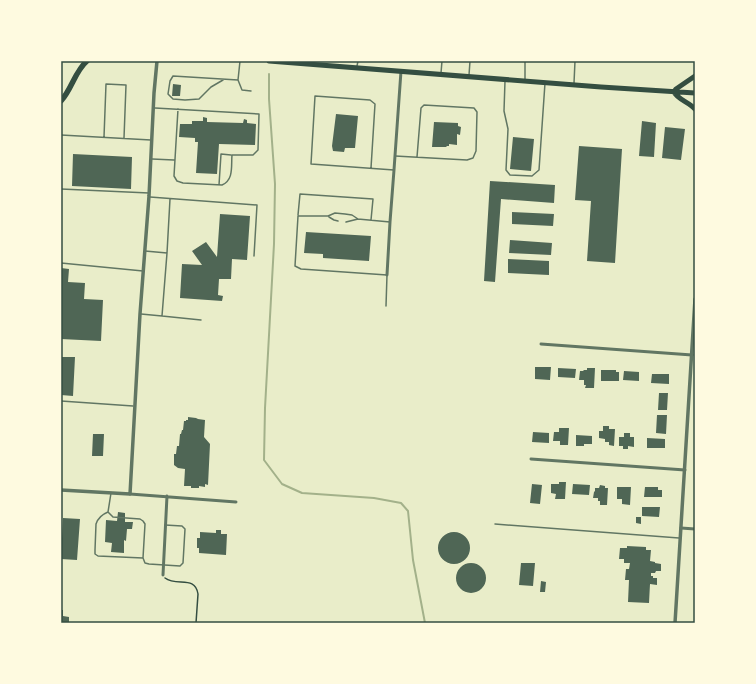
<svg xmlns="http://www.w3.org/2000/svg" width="756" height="684" viewBox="0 0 756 684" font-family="Montserrat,sans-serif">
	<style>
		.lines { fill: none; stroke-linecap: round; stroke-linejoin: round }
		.stream { stroke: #a3b18a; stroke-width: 2 }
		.building { fill: #4f6655 }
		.path { stroke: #344e41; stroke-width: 1.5 }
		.service { stroke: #617663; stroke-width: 1.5 }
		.minor { stroke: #617663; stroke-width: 3 }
		.tertiary { stroke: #617663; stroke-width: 3.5 }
		.trunk { stroke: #344e41; stroke-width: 5 }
		.motorway { stroke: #344e41; stroke-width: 5.5 }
		.neatline { fill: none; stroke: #344e41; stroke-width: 1.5 }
	</style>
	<rect width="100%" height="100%" fill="#e9edc9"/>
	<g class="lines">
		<path class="stream" d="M269 74V99L275 184 274 244 265 408 264 460 282 484 302 493 374 498 401 503 408 511 413 560 425 623"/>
	</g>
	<path class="building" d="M173 84 181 85 180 96H172Z
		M336 114 358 116 355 148H345L344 152 333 151 332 146Z
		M203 117 207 118V122L243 123 244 119 247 120V123L256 124 255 145 219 144 217 174 196 173 198 142H195V138L179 137 180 124H192V121H203Z
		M642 121 656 123 654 157 639 156Z
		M434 122 458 123V126L461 127 460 135 457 134V145L449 144V146H446L447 147H432Z
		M665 127 685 129 681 160 662 158Z
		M513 137 534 139 531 171 510 169Z
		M579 146 622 149 615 263 587 261 591 201 575 200Z
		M73 154 132 157 131 189 72 186Z
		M490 181 555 185 554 203 501 199 495 282 484 281Z
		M512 212 554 214 553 226 512 224Z
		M220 214 250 216 247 260 232 259 231 279H219L218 295 223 296 222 301 180 298 182 264 202 265 192 251 206 242 217 257Z
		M306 232 371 236 369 261 323 258V254L304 253Z
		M510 240 552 243 551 255 509 253Z
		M508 259 549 261V275L508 273Z
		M61 268 69 269 68 282 85 283 84 299 103 300 101 341 61 339Z
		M61 357H75L73 396 61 395Z
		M535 367H551L550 380 535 379Z
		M558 368 576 369 575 378 558 377Z
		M587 368H595L594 388H585L586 385H584V380H579L580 371H583L584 370H587Z
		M601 370H616V372H619V381H601Z
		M624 371 639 372V381L623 380Z
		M652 374H669V384L651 383Z
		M659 393H668L667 410H658Z
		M657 415H667L666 434 656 433Z
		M188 417 196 418 198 419 205 420 204 437 210 444 208 485 205 484V487L199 486V488H191V486H184L185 469 178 468 174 465V454H176L177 446H179L180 434H181L182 430H183L184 421H186V420H188Z
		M603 426H609V429H615L614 446 609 445V442H605V439L599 438V431H603Z
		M559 428H569L568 445H560V441H553L554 432H559Z
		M533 432 549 433V443L532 442Z
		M624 433H630V437H634V447L628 446V449H623V446H619V437H624Z
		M93 434H104L103 456H92Z
		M576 435 592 436V444H584V446H576Z
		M647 438 665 439V448H647Z
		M559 482H566L565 499H555L556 494 551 493V484H559Z
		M532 484 542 485 540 504 530 503Z
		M573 484 590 485 589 495 572 494Z
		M600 485 605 486V488H608L607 505H600V501H598V498H593L594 492 595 491V488H599Z
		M617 487H631L630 505 622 504V499H617Z
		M645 487H658V490H662V497H644Z
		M642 507H660L659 517 642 516Z
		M118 512 125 513V522H133L132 529H127L126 541 124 540V553L111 552 112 543 105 542 106 520 117 521Z
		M636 517H641V524L636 523Z
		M63 518 80 519 77 560 61 559Z
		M216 530H221V534H227L226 555 199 553V548H197V538H200V532L216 533Z
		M438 548a16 16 0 1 1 32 0a16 16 0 1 1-32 0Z
		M627 546 646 547V550H651L650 561 655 562V563L661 564V571H656L655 573H651V576H653V578H657V585L650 584 649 603 628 602 629 580H625L626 569H629L630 563H624V559H619L620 548H627Z
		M521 563H535L533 586 519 585Z
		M456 578a15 15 0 1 1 30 0a15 15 0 1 1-30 0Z
		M541 581 546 582 545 592H540Z
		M61 610H63V616L69 617V623H61Z"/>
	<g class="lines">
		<path class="path" d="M165 578C177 587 195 575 198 594L196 623"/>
		<path class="service" d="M525 61V79
			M357 66 358 61
			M441 73 442 61
			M469 75 470 61
			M223 80 211 87 199 99 185 100 173 99 168 94 170 81 173 76 238 80 240 61
			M238 80 242 90 251 91
			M505 81 504 111 508 129 506 170 510 175 532 176 539 170 545 83
			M574 83 575 61
			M155 108 259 114 258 150 253 155H232C231 166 234 180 222 185L183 183 177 181 174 176 178 109
			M61 135 151 140
			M104 137 106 84 126 85 124 138
			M395 156 467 160 473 158 476 151 477 112 474 108 424 105 421 108 417 157
			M152 159 174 160
			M371 168 375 104 370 100 315 96 311 164 394 170
			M219 185 221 154 231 155
			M61 189 149 193
			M150 197 257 205 254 256
			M298 215 300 194 373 199 371 220
			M329 217 334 220 338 221
			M346 222 358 219
			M167 253 170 199
			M61 263 143 271
			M386 306 387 275 301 269 295 266 298 216H328L335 213 345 214 352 215 358 219 390 222
			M141 314 162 316 167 253 145 251
			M162 316 201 320
			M61 401 133 406
			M111 493 108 512 113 517 140 519 143 521 145 524 143 558 145 563 149 564 180 566 183 563 185 529 182 526 165 525
			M108 512C103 514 98 518 96 524L95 550V554L98 556 143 558
			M495 524 679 538"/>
		<path class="minor" d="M387 275 390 222 394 170 401 71
			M541 344 692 355
			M531 459 685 470
			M130 494 236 502
			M681 528 695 529
			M163 575 167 496"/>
		<path class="tertiary" d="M61 490 130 494 140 314 149 196 154 93 157 61
			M675 623 695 299"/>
		<path class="trunk" d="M269 61 601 87 695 93
			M695 76 676 89 674 92C677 99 689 102 695 109"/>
		<path class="motorway" d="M61 101C72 89 75 71 87 61"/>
	</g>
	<rect width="756" height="684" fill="none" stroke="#fefae0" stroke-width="124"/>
	<rect x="62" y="62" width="632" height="560" class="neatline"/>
</svg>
